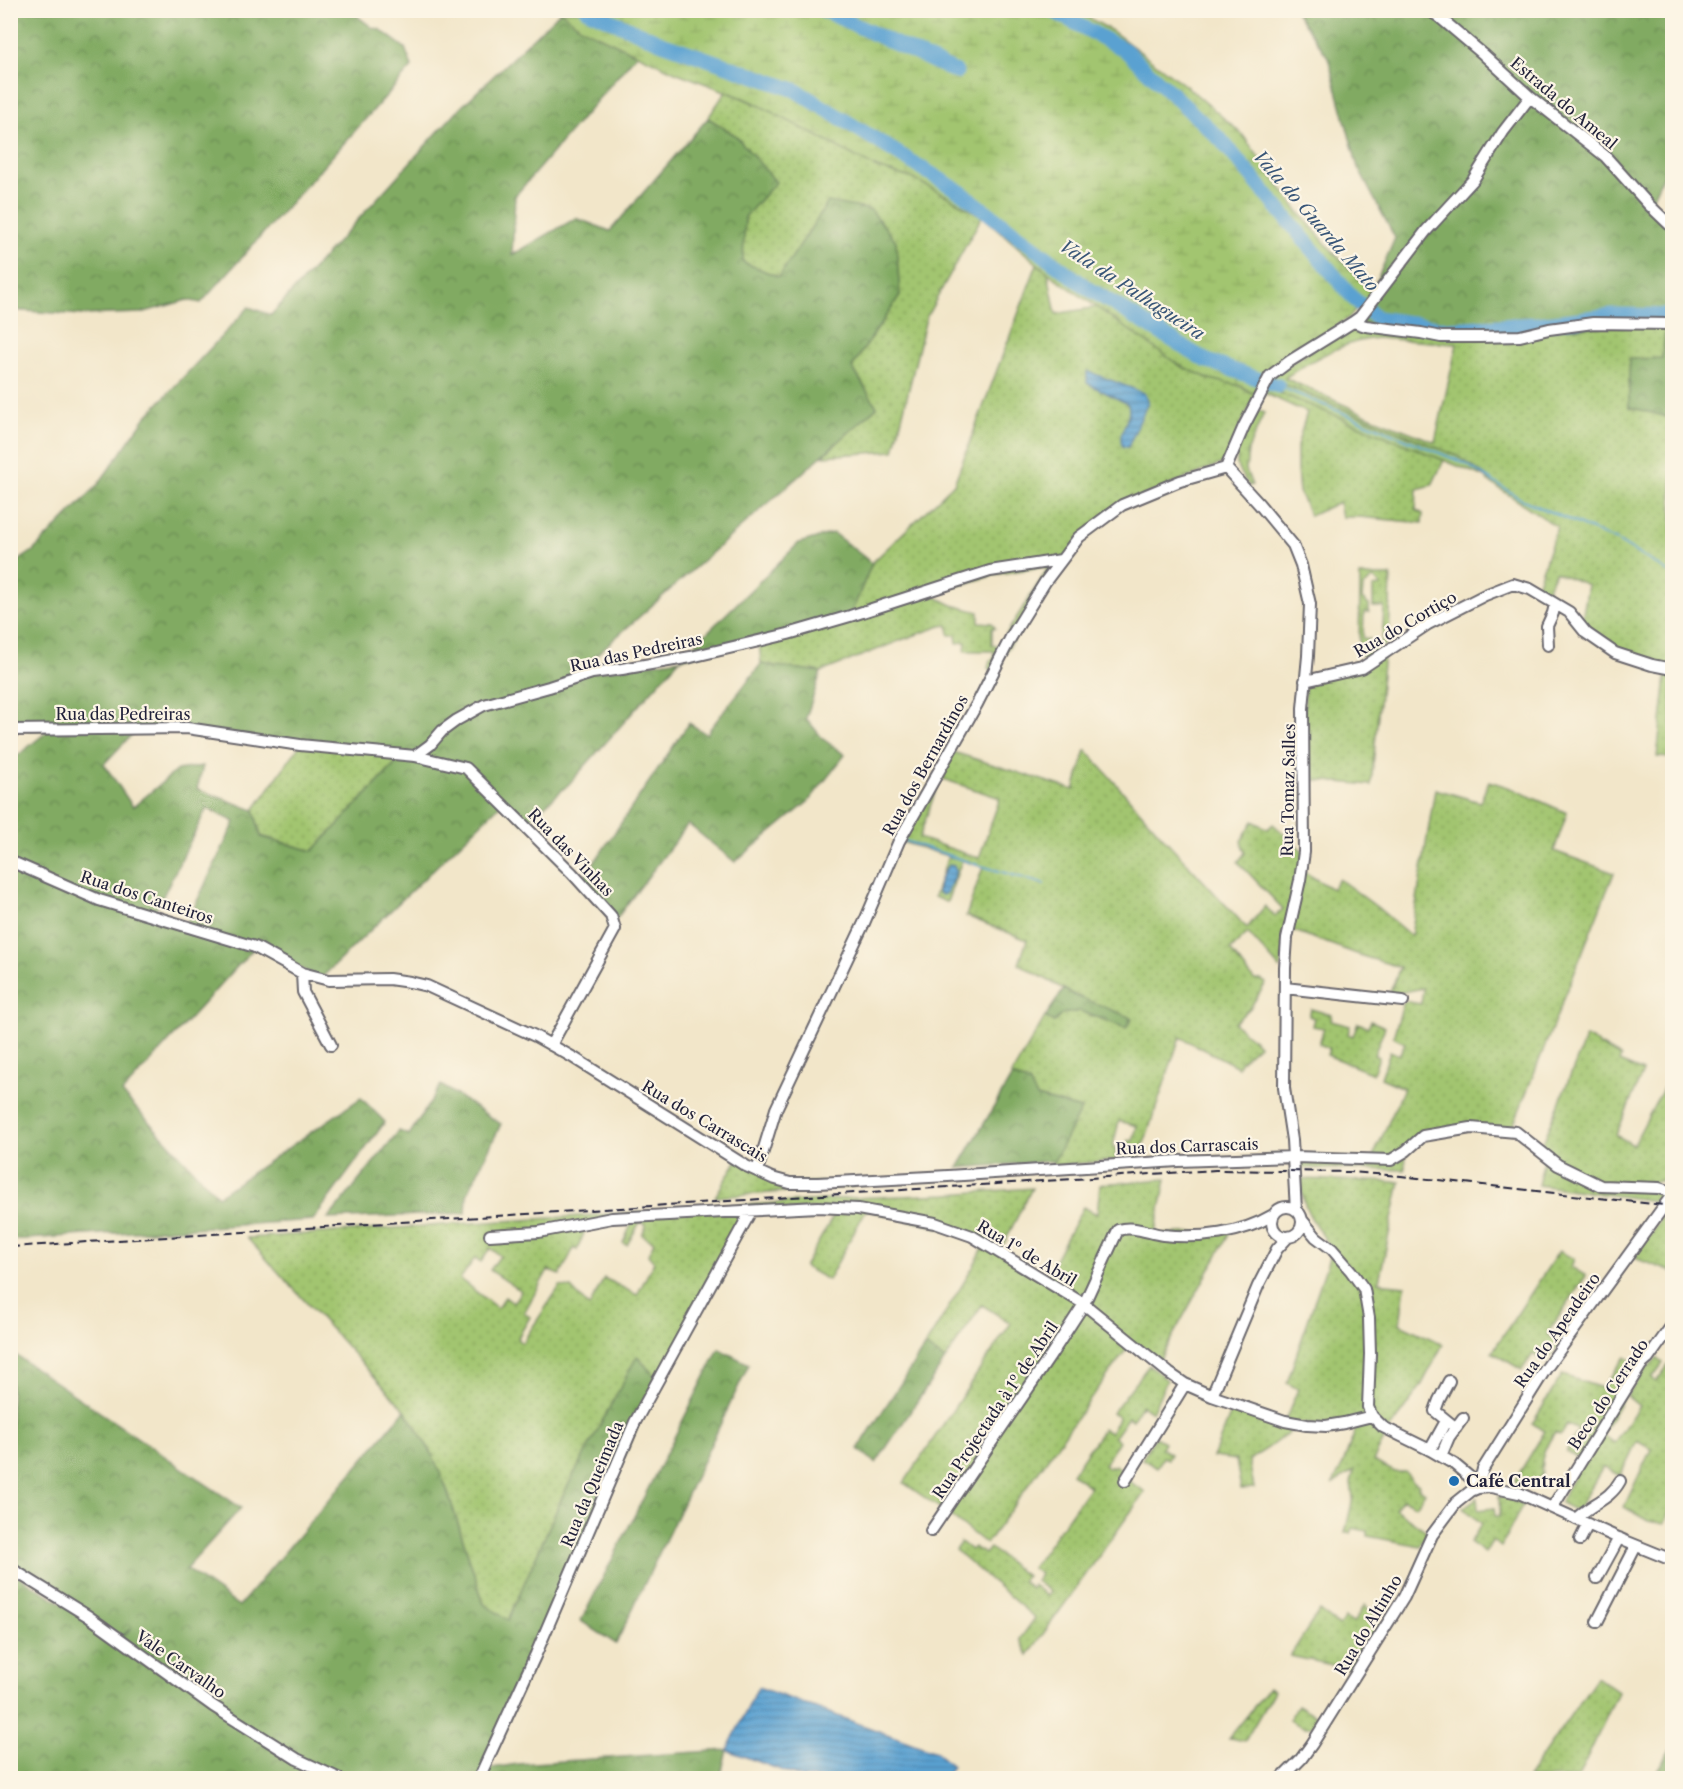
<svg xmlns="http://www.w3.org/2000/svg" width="1683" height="1789" viewBox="0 0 1683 1789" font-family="'Libre Caslon Text',serif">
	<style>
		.grass { fill: url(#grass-dots); stroke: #627455; stroke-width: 1.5; fill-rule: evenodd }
		.forest { fill: url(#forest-crowns); stroke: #52664e; stroke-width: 1.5; fill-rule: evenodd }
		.wetland { fill: url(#wetland-marsh); stroke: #627455; stroke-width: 1.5 }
		.water { fill: url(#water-rules); stroke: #3e6286; stroke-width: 1.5 }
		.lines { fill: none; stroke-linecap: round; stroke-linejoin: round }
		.stream { stroke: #5aa1d1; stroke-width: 2 }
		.river { stroke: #5aa1d1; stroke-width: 15 }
		.minor-casing { stroke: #6b676d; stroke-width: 14 }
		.minor { stroke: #fff; stroke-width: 10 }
		.rail { stroke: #22223b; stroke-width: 2; stroke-dasharray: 9 4.5; stroke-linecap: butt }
		.poi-dot { fill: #1f6fb2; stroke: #fcf5e5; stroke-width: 2 }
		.labels { text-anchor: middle; stroke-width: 4.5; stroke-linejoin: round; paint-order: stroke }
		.street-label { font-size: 16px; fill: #22223b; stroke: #fcf5e5 }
		.poi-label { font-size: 16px; font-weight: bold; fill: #22223b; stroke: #fcf5e5; text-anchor: start }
		.water-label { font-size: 18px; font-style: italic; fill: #385577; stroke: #fcf5e5 }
	</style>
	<defs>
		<pattern id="grass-dots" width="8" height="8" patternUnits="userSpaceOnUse" patternTransform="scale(1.5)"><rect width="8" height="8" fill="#a2c56f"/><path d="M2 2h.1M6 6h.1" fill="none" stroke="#8ba961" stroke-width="1.8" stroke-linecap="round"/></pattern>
		<pattern id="forest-crowns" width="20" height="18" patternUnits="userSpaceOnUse" patternTransform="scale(1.5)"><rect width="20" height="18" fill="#81aa62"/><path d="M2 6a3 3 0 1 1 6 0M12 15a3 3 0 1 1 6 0" fill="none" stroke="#698a52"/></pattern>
		<pattern id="wetland-marsh" width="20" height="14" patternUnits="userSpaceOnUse" patternTransform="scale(1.5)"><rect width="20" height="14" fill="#a2c56f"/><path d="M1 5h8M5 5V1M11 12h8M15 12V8" fill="none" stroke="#8ba961"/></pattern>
		<pattern id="water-rules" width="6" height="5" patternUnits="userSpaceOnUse" patternTransform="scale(1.5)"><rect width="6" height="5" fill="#5aa1d1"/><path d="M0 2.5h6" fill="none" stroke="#4a83ab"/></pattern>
	</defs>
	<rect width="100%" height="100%" fill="#fcf5e5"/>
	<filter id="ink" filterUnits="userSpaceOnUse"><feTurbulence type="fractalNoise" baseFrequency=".0167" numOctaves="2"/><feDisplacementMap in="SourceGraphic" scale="12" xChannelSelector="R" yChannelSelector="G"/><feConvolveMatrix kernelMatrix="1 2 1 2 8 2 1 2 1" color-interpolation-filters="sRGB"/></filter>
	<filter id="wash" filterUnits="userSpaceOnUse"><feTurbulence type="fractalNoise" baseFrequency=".008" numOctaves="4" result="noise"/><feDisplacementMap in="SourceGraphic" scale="24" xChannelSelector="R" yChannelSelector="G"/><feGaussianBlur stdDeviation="1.35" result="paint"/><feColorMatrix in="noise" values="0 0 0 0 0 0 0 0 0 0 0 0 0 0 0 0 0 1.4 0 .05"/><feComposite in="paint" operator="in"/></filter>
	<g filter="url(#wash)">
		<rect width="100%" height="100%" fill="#f2e6c9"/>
		<path class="grass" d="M726 91 774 112 878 168 911 178 945 195 982 216 926 318 894 451 823 456 877 407 852 367 900 295 779 277 742 262 745 217 735 135 708 118Z
			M1037 264 1048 273 1056 314 1097 307 1179 365 1210 379 1241 386 1255 395 1223 463 1122 505 1079 537 993 672 988 668 990 660 994 659V651H965L966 642 957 643 956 635H949L948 625 941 626 904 639 821 672 761 664 759 640 850 616 872 563 954 484ZM1087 383 1148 399V402L1128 447 1125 425 1130 412 1128 404ZM1044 567 1047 570 1006 634 1002 646 992 645V628H995L992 623 979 622V612L952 605 930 594 998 574Z
			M1353 322 1549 329 1666 323 1662 358 1629 407 1672 418V668L1615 652 1581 625 1588 585 1555 572 1546 592 1536 588 1557 527 1487 480V477L1459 457 1269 378ZM1377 338 1457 344 1435 442 1371 417 1285 378C1311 360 1346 341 1377 338Z
			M1268 388 1444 460 1432 485 1417 489 1416 510 1423 514 1422 523 1359 517H1342L1339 502 1310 516 1299 492 1297 470V446L1307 412C1292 407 1279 399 1264 393Z
			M1257 410 1264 413 1248 450 1246 470 1252 485 1249 486C1246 481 1241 475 1238 469 1232 451 1249 426 1257 410Z
			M1360 576H1391L1389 642 1366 657 1359 654ZM1374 578 1381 586 1373 587V607H1384L1382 643H1370V639L1363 638 1364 612H1369V605L1362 599 1363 587Z
			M1384 654 1371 785 1303 779 1305 681 1357 670Z
			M1667 668 1672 669V758L1657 757Z
			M300 745 404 755 313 851 261 836 254 810Z
			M1086 750 1171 846 1247 928 1265 906 1275 916 1283 909 1238 862 1245 853 1241 841 1253 821 1268 829 1273 824 1304 852 1301 870 1332 889 1339 879 1377 907 1411 936 1435 789 1480 802 1489 781 1511 788 1567 813 1554 851 1614 873 1511 1131 1471 1128 1423 1136 1406 1152 1405 1170 1298 1168 1300 1162 1372 1159 1404 1088 1381 1078 1390 1051 1399 1055 1405 1043 1393 1037 1404 1001 1421 1004 1423 988 1389 995 1400 967 1365 957 1289 929 1280 969 1248 933 1230 950 1254 980H1261L1266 983 1250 1008 1234 1023 1259 1045 1240 1062 1238 1067 1180 1037 1139 1158 1051 1166 1081 1109 1037 1097 1029 1083 1011 1076 1045 1017 1054 1022 1062 1014 1080 1011 1126 1028 1131 1018 1074 995 1019 964 1027 940 966 916 983 867 899 841 950 751 1074 790ZM940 778 1000 798 979 858 919 838ZM1119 1121 1137 1126 1133 1141 1128 1140 1123 1158 1115 1156 1116 1149 1113 1146Z
			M1311 1009 1332 1015 1331 1021 1350 1026 1348 1034 1353 1036 1358 1023 1368 1027 1371 1021 1385 1027 1374 1055 1379 1057 1373 1074 1327 1055 1329 1048 1319 1044 1324 1028 1312 1026 1314 1018 1309 1016Z
			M1586 1037 1621 1057 1619 1062 1643 1072 1616 1135 1633 1145 1672 1072V1180L1608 1186 1652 1192 1663 1195 1662 1202 1538 1185 1545 1155 1540 1150Z
			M737 1160 790 1183 854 1181V1187L715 1197Z
			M1166 1179 1155 1234 1231 1231 1157 1364 1131 1343 986 1544 944 1511 904 1483 1011 1323 982 1305 945 1360 925 1346 972 1269 985 1244 972 1236 866 1210 828 1280 804 1267 838 1208 751 1211 658 1380 637 1357 564 1493 508 1621 484 1604 446 1487 431 1452 405 1410 247 1238 854 1198 948 1194 1032 1188 999 1253 1044 1280 1083 1207 1097 1214 1100 1184ZM634 1218 623 1243 627 1245 640 1222 646 1225 642 1235 654 1242 648 1255 654 1262 637 1295 604 1278 589 1307 571 1288 560 1286 522 1343 517 1339 530 1317 524 1313 548 1270 560 1275 574 1248 577 1250 588 1223ZM490 1248 500 1256 490 1270 521 1291 513 1303 505 1297 497 1308 460 1279 475 1258 481 1262Z
			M1301 1179 1400 1182 1379 1281 1387 1284 1405 1286 1400 1324 1443 1344 1421 1386 1389 1430 1373 1461 1395 1472H1405L1413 1481 1419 1485 1418 1487 1425 1492 1416 1506 1403 1499 1395 1509 1428 1532 1420 1546 1367 1536V1531L1353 1528 1351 1533H1345L1353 1498 1351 1483 1354 1470 1332 1485 1343 1464 1359 1420 1326 1426 1285 1421 1298 1389 1287 1383 1332 1249C1315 1223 1302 1213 1301 1179Z
			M1667 1209 1666 1214 1672 1215V1272L1634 1258Z
			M1559 1251 1574 1259 1571 1267 1586 1276 1547 1334 1560 1344 1546 1363 1533 1354 1522 1370 1492 1352Z
			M1625 1357 1641 1365 1602 1435 1614 1443 1639 1406 1627 1396 1644 1371 1657 1358 1663 1363 1652 1378 1656 1382 1672 1360V1507L1664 1524 1648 1521 1624 1507 1651 1449 1637 1441 1620 1476 1603 1467 1577 1511 1560 1503 1582 1460 1566 1452 1578 1430 1567 1424 1560 1435 1555 1432C1546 1445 1539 1459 1542 1474L1531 1489 1514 1482 1545 1431 1532 1424 1562 1375 1602 1388Z
			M1149 1365 1167 1380 1152 1412 1141 1405 1133 1420 1128 1417 1114 1437 1119 1441 1104 1465 1108 1468 1110 1465 1113 1467 1115 1465 1127 1473 1129 1481 1145 1492 1028 1655 1020 1639 1035 1618 955 1550 961 1542 971 1550 974 1547 985 1554 990 1548 1026 1576 1022 1581 1031 1588 1033 1585 1047 1596 1050 1592 1036 1581 1040 1574 1032 1568 1090 1487 1072 1474 1103 1429 1110 1433 1119 1417 1112 1413Z
			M1233 1408 1292 1430 1268 1448 1249 1460 1254 1488 1241 1489 1236 1460 1213 1457Z
			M1155 1437 1164 1442 1161 1448 1171 1454 1168 1459 1163 1457 1157 1468 1142 1459Z
			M1499 1496 1523 1504 1501 1547 1492 1541 1485 1553 1470 1542 1482 1524 1463 1508 1477 1498 1478 1510 1494 1508 1495 1516H1500Z
			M1365 1605 1380 1622 1351 1669 1290 1656 1319 1611 1339 1626 1345 1618 1353 1623Z
			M1597 1677 1618 1692 1578 1778H1527Z
			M1268 1688 1274 1691 1245 1741 1229 1738 1246 1717H1248L1247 1716Z
			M1298 1705 1320 1718C1311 1733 1301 1727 1289 1720Z"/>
		<path class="forest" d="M11 10 361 11 357 16 373 28 379 29 405 48 412 67 201 303 187 300 141 313 83 315 11 310Z
			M561 11 582 28 637 54 515 196 512 255 576 218 610 231 708 118 735 135 776 182 745 217 743 262 779 277 828 202 871 210 896 241 900 295 852 367 877 407 579 670 589 673 680 659 799 543 833 533 872 563 850 616 680 659 569 784 524 824 502 803 321 978 255 947 122 1093 218 1196 361 1098 385 1122 313 1220 11 1240V761L49 730H11V566L33 551 97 486 145 418 249 307 271 315 456 112ZM138 728 404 755 313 851 261 837 254 810 197 789 203 766 177 770 133 807 104 764ZM207 808 235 822 185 926 153 916Z
			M1295 11H1672V157L1649 205 1672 227V418L1629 407V359L1662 358 1666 324 1549 329 1466 335 1353 322 1372 291 1395 238 1358 168 1328 57Z
			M761 664 821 672 806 718 823 739 845 755 808 802 735 862 688 824 613 923 581 882 689 723 706 734Z
			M1064 989 1074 995 1132 1018 1126 1028 1080 1011 1062 1014 1054 1022 1045 1017Z
			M1012 1076 1029 1083 1037 1097 1081 1109 1054 1161 958 1168Z
			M441 1085 501 1124 467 1195 466 1213 328 1219 399 1131 409 1135Z
			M925 1346 945 1360 876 1463 858 1449Z
			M719 1349 749 1364 616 1644 581 1621Z
			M11 1352 241 1508 186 1569 239 1606 405 1410 431 1452 446 1487 484 1604 508 1620 564 1493 637 1356 658 1380 485 1769 518 1764 727 1750 720 1778H11L10 1571 120 1639 130 1629 120 1638 11 1565Z
			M1672 1749V1778H1652L1668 1753Z"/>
		<path class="wetland" d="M560 11H1077L1112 31 1190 89 1242 134 1297 210 1334 253 1372 291 1350 317 1276 365 1267 372 1255 395 1241 386 1210 379 1179 365 1048 273 982 216 945 195 911 178 877 168 751 101 675 72 582 28Z
			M1269 378 1459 457 1487 478 1268 388Z
			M948 856 962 860 947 902 934 897Z"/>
		<path class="water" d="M1087 371 1144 393 1148 402 1128 447H1123C1115 431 1133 421 1128 404L1087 383Z
			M949 865 954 866 956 871 947 893 942 895 938 893C937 883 943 872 949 865Z
			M758 1687 936 1752 952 1766 945 1778H802L727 1750Z"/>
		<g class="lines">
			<path class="stream" d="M1278 386 1466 464 1521 499 1617 541 1672 574
				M902 840 978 865 1044 884"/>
			<path class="river" d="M587 10 662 43 795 90 962 193 1086 287 1205 360 1278 386
				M823 10 956 72
				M1051 10 1125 50 1221 140 1354 299 1377 318 1449 329 1537 324 1613 315 1672 316"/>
		</g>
	</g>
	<g filter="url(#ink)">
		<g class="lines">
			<g class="minor-casing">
				<path id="minor" d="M1428 10 1438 16 1483 54 1530 97 1605 156 1649 205 1672 227
					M1353 322 1360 317 1426 231 1473 180 1503 132 1530 97
					M1226 468 1259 504 1293 545 1301 565 1310 604 1308 656 1303 708 1304 852 1300 880 1287 938 1285 968 1284 1088 1292 1140 1296 1210
					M1226 468 1244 426 1270 376 1290 361 1353 322 1366 326 1421 333 1441 337H1480L1520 336 1549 329 1593 323 1672 324
					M1548 645 1547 626 1553 613 1555 604
					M1305 681 1362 668 1428 624 1485 595 1513 584 1530 589 1569 612 1586 633 1615 653 1652 665 1672 669
					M10 730 187 728 300 745 415 756 466 768 572 873 611 916 615 929 551 1045
					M415 756 430 745 442 731 457 720 484 705 549 687 592 673 622 669 691 657 788 634 850 616 990 571 1061 560
					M10 861 99 900 255 947 302 973 329 980 389 979 410 982 427 986 535 1036 574 1058 746 1166 772 1178 790 1183H818L948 1176 1178 1161 1294 1157 1391 1160 1406 1151 1423 1136 1471 1128 1516 1132 1558 1165 1601 1186 1659 1188 1672 1192
					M302 973 303 992 331 1045
					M1285 988 1403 1001
					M757 1171 776 1109 864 923 899 841 977 704 1011 637 1045 582 1079 537 1122 505 1180 481 1226 468
					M1272 1222a15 15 0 1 1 30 0a15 15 0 1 1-30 0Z
					M1302 1220 1316 1237 1332 1249 1351 1271 1364 1289 1369 1318 1370 1354 1368 1407 1372 1416 1383 1427 1430 1450 1454 1464 1472 1479 1478 1488
					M490 1235 539 1232 612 1218 818 1207 858 1209 935 1223 972 1236 1084 1304 1169 1373 1185 1384 1212 1396 1285 1421 1307 1425 1326 1426 1344 1423 1372 1416
					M1449 1381 1439 1400 1435 1411 1456 1428
					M1212 1396 1258 1286 1277 1249 1288 1237
					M1430 1450 1446 1421
					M1441 1456 1449 1437 1463 1418
					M1125 1481 1185 1384
					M1478 1488 1483 1469 1545 1370 1672 1195
					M1552 1508 1641 1365 1648 1359 1670 1328
					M1576 1519C1591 1503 1609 1501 1620 1481
					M931 1531 1049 1358 1084 1304 1118 1230C1133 1225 1148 1233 1163 1235 1200 1239 1241 1234 1273 1215
					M1580 1540 1588 1524
					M10 1568 88 1616 213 1706 297 1759 338 1778
					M1597 1578 1619 1538
					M1597 1622 1636 1546
					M479 1778 536 1654 635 1422 751 1211
					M1282 1778 1301 1759 1312 1744 1404 1597 1432 1535 1456 1503 1471 1491 1478 1488 1491 1487 1519 1493 1625 1541 1672 1560"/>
			</g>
			<use href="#minor" class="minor"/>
			<path class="rail" d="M10 1247 1215 1170 1350 1172 1401 1176 1672 1206"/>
		</g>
	</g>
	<circle class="poi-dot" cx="1454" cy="1481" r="6"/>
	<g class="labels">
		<g class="street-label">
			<text transform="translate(1564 103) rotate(40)" y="6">Estrada do Ameal</text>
			<text transform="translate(1405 624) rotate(-30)" y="6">Rua do Cortiço</text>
			<text transform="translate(636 652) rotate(-12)" y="6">Rua das Pedreiras</text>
			<text x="123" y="720">Rua das Pedreiras</text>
			<text transform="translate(925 765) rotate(-61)" y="6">Rua dos Bernardinos</text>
			<text transform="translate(1288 790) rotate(-89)" y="6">Rua Tomaz Salles</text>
			<text transform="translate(571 852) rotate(46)" y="6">Rua das Vinhas</text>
			<text transform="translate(147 897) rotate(18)" y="6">Rua dos Canteiros</text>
			<text transform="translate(705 1121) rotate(31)" y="6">Rua dos Carrascais</text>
			<text transform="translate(1187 1146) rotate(-2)" y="6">Rua dos Carrascais</text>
			<text transform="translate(1027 1253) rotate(31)" y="6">Rua 1º de Abril</text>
			<text transform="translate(1557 1330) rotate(-55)" y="6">Rua do Apeadeiro</text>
			<text transform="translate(1608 1394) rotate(-56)" y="6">Beco do Cerrado</text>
			<text transform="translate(995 1410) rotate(-56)" y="6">Rua Projectada à 1º de Abril</text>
			<text transform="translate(592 1484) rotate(-67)" y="6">Rua da Queimada</text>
			<text transform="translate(1368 1625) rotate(-59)" y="6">Rua do Altinho</text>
			<text transform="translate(181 1664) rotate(35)" y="6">Vale Carvalho</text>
		</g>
		<g class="poi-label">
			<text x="1466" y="1487">Café Central</text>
		</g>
		<g class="water-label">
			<text transform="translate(1316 221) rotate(49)" y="6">Vala do Guarda Mato</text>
			<text transform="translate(1132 290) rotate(33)" y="6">Vala da Palhagueira</text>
		</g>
	</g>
	<rect width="1683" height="1789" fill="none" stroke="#fcf5e5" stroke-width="36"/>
</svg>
